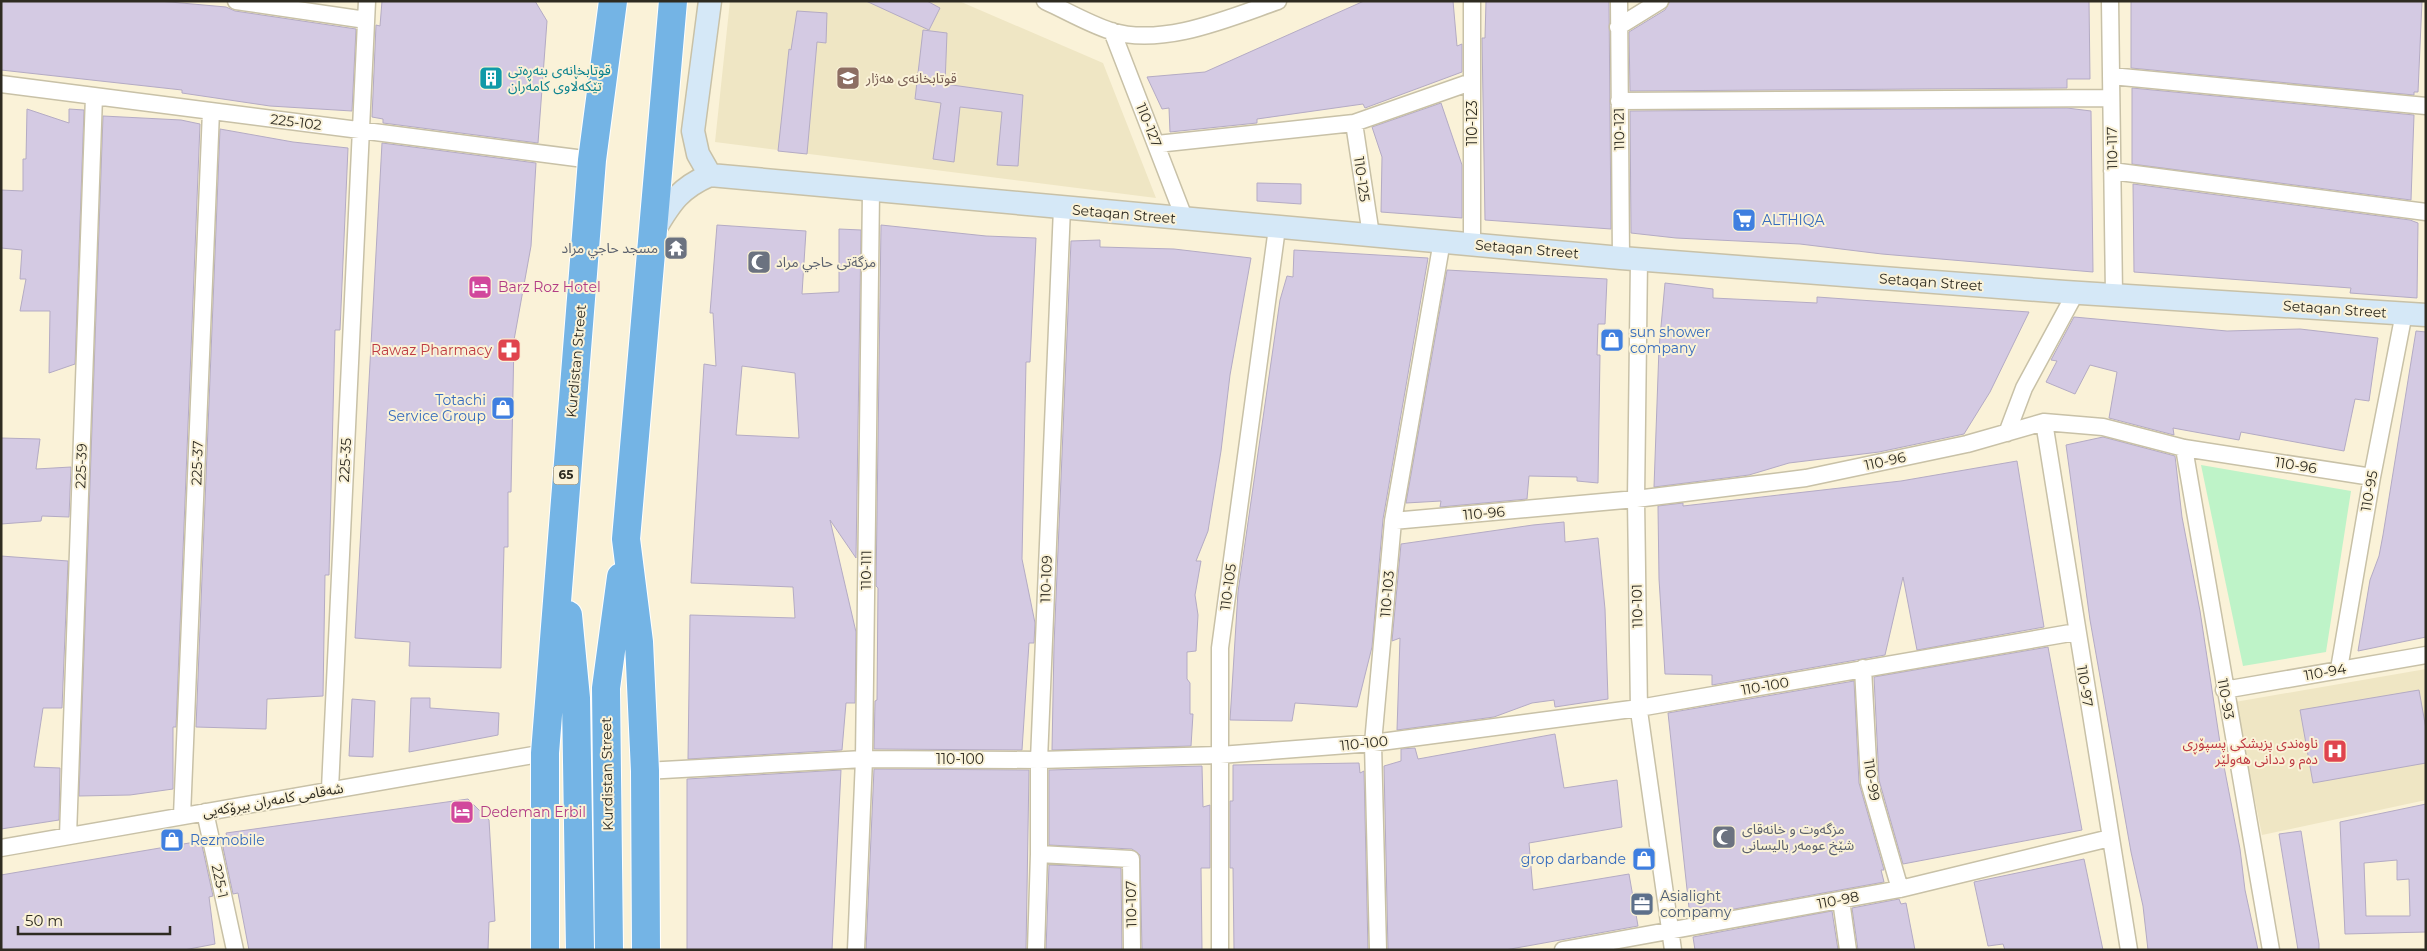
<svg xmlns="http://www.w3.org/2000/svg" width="2427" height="951" viewBox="0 0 2427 951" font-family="Montserrat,'Noto Sans Arabic',sans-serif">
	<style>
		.built { fill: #efe6c4 }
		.green { fill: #bef3c8 }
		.building { fill: #d4cae3; stroke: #b4abc4; fill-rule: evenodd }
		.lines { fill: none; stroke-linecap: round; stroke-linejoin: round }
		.street-casing { stroke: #c8c1a7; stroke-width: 19 }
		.secondary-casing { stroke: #c8c1a7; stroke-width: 25 }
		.highway-casing { stroke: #fff; stroke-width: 30 }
		.street { stroke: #fff; stroke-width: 16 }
		.secondary { stroke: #d5e8f7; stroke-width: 22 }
		.highway { stroke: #74b4e5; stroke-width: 28 }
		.labels { text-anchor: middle; stroke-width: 4; stroke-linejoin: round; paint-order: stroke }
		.shield { fill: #faf2d8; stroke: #6b6758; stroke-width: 1 }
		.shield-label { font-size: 12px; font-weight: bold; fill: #2e2b21 }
		.culture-label { font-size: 14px; fill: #0d838f; stroke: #faf2d8; text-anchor: start }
		.education-label { font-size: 14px; fill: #785e54; stroke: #faf2d8; text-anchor: start }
		.street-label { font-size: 14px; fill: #2e2b21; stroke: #faf2d8 }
		.shop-label { font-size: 14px; fill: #366cbe; stroke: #faf2d8; text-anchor: start }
		.worship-label { font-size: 14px; fill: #5b616d; stroke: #faf2d8; text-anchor: start }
		.hotel-label { font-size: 14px; fill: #b23c85; stroke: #faf2d8; text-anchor: start }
		.health-label { font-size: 14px; fill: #be3a42; stroke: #faf2d8; text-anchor: end }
		.service-label { font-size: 14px; fill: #4e5e75; stroke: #faf2d8; text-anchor: start }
	</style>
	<rect width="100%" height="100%" fill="#faf2d8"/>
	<path class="built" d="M730 1H959L1103 63 1156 198 715 142Z
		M2426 669V800L2262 835 2235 702Z"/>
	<path class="green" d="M2201 465 2351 491 2326 652 2243 666Z"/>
	<path class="building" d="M1 1H159L226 7 235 11 356 29 352 111 270 106 182 93V90L1 70Z
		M382 1H535L547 21 538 143 383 123V119L372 117 376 25 380 26Z
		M866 1H927L940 8 929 30Z
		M1364 1H1453L1457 46 1462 44V72L1365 108 1363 104 1257 119V123L1170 132 1169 108 1162 109 1147 77 1205 72Z
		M1486 1H1609L1611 229 1485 220 1482 38H1485Z
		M1670 1H2089L2090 79H2067V88L1630 91 1629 32 1665 10Z
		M2131 1H2422L2418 92H2414V95L2131 68Z
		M797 11 827 13 826 43 817 42 807 154 778 151 789 49 791 50Z
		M923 30 947 33 945 84 1023 95 1018 166 997 165 1002 112 960 107 954 162 933 159 941 103 915 99Z
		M2132 88 2414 115 2411 200 2132 164Z
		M1441 103 1462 165V218L1381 212 1382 157 1372 127Z
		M2067 108 2091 111 2093 272 1882 254 1800 244 1676 238 1631 233 1630 111Z
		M27 109 69 123V109L84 110 75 364 49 373 50 311H20L26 279H20L22 250 1 248V190L23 191V159H26Z
		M103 116 181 120 200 124 176 727H173V789L130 795 79 796Z
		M220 129 293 142 348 148 340 330H335L329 575H325L323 696 267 699 266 729 196 727Z
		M382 143 536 163 531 246 514 340 511 492H508V547H504L501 668 409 666 410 642 355 638Z
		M1257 183 1301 184V204L1257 201Z
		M2133 184 2410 220 2418 223 2417 298 2350 293 2351 288 2134 272Z
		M717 225 806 231 802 294 839 292V229L861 230 856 558 830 520 856 632 855 703H846L842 750 688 759 690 615 795 618 793 587 691 583 704 364 716 366 713 313H710ZM742 366 795 373 799 438 736 435Z
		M881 225 986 236 1036 238 1030 362H1026L1022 559 1035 623 1034 643H1029L1022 750 874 749 875 701 877 700 878 588 876 586Z
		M1100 240V247L1174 249 1251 258 1230 375 1221 451 1208 531 1196 561H1201L1195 595 1198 615 1196 651 1187 652V679L1190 683V714H1193L1191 746 1052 750 1054 645 1071 241Z
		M1294 250 1428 258 1383 519 1372 647 1357 707 1295 703 1292 721 1230 720 1238 592 1280 300 1287 276 1293 277Z
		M1447 270 1607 279 1605 324H1598L1597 355H1600L1598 483 1577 481V477L1529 476 1527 499 1440 507 1441 501 1406 503Z
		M1665 283 1713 289V298L1817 303V297L2029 312 1990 392 1964 434 1879 452 1789 463 1749 475 1654 487 1659 348Z
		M2074 317 2227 331 2300 329 2378 338 2369 401 2355 399 2344 451 2241 432 2239 440 2173 428 2174 435 2109 418 2117 372 2090 365 2075 394 2046 382 2057 361 2051 360Z
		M2416 331 2426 332V637L2358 651 2370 580 2379 556 2383 535Z
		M2103 437 2175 456 2182 517 2200 611 2222 756 2240 849 2245 890 2258 950H2148L2143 906 2131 852 2090 620 2066 445Z
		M1 438 40 439 36 469 71 467 69 517 42 516 41 521 1 524Z
		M2017 461 2044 627 1917 650 1903 577 1885 655 1712 685V675L1665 674 1659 579 1658 506 1683 503V506L1901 481Z
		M1564 522 1565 542 1598 538 1605 609 1608 699 1555 707 1554 700 1532 703 1494 717 1397 730 1400 638 1392 641 1401 544 1533 525Z
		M1 556 68 561 62 708H43L34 767 60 768 59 820 1 829Z
		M2048 647 2082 830 1903 864 1879 780 1874 677Z
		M1854 681 1859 783 1884 870H1881L1884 882 1690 917 1668 713Z
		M2419 690 2426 729V763L2313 783 2300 710Z
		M411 698H430V708L499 713 498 735 409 752Z
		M352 699 375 701 373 757 349 756Z
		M1555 734 1564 788 1617 780 1622 827 1529 843 1533 890 1629 874 1638 926 1505 950H1388L1384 766 1401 761V749L1415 748 1418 759Z
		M1359 763 1360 773 1364 771 1368 950H1234L1233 868H1230V801H1233V765Z
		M1202 766 1203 807 1210 805V868H1201L1202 950H1142L1140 855 1132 849 1049 845V770Z
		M874 769 1029 770 1026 950H866Z
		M841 770 832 950H687V779Z
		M468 799 489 820 495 921 489 922 488 950H249L238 893 233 894 221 838 227 837 226 833Z
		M2426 804V932L2345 934 2340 822ZM2397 860V880L2409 879 2410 916H2366L2364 863Z
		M2301 831 2319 944V950H2298L2279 834Z
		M201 841 213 896 209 897 215 944 184 950H1V875Z
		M2084 859 2103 950H2005L2003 944 1988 946 1974 882Z
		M1049 865 1121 868 1122 950H1046Z
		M1899 899 1901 904 1906 903 1915 950H1858L1852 908Z
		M1832 911 1838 950H1695L1693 937Z"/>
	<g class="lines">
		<g class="street-casing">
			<path id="street" d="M236 1 366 20
				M1045 1C1067 11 1089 24 1111 31 1163 47 1229 18 1278 1
				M1472 1V244
				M1619 1 1621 258
				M2110 1 2114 295
				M1618 27 1660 1
				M1112 31 1185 220
				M2111 76 2426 106
				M1 84 592 160
				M1619 101 2111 98
				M1354 123 1371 235
				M1157 144 1354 123 1471 82
				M2112 171 2426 212
				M1639 259 1636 499 1639 711 1673 950
				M2044 422 2129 950
				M2007 433 2024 388 2076 292
				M2184 448 2271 950
				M1393 521 1636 499 1806 478 1967 444 2044 422 2103 427 2184 448 2372 477
				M1863 668 1869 782 1900 889
				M2339 669 2372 477 2404 313
				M2224 690 2426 655
				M645 771 864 759 1039 760 1220 755 1373 743 1639 708 2076 632
				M330 789 367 1
				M205 812 235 950
				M182 816 211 111
				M68 836 94 96
				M1 848 545 753
				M1039 854 1131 859 1132 950
				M1841 900 1848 950
				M856 950 864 759 871 191
				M1036 950 1039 854V760L1062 208
				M1220 950V648L1277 228
				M1378 950 1373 743 1393 521 1442 241
				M1563 950 1900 889 2110 838"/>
		</g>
		<g class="secondary-casing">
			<path id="secondary" d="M710 1 693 131 698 154 710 175
				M655 229C671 202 680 188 710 175L1621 258 2065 292 2426 315"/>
		</g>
		<g class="highway-casing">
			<path id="highway" d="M568 615 576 698 580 950
				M545 950V753L592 160 613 1
				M609 950 606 688 621 577
				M646 950 645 771 639 642 626 539 673 1"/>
		</g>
		<use href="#street" class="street"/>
		<use href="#secondary" class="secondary"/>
		<use href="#highway" class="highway"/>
	</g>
	<defs>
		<g id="building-square" transform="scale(1.25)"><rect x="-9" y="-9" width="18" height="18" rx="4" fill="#0f9aa8" stroke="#faf2d8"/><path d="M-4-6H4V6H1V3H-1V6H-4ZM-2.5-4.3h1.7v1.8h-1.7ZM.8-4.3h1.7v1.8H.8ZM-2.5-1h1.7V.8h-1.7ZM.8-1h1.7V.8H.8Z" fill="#fff"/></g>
		<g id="school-square" transform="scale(1.25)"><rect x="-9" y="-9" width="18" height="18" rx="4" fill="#8d6e63" stroke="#faf2d8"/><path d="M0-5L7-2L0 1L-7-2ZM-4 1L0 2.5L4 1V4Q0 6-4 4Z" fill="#fff"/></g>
		<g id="supermarket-square" transform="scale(1.25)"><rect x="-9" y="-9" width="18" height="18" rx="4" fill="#3f7fe0" stroke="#faf2d8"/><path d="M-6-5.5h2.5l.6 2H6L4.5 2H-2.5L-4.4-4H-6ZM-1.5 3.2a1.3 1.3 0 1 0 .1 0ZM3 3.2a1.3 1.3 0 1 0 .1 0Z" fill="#fff"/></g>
		<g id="temple-square" transform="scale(1.25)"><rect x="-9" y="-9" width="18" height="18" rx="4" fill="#6b7280" stroke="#faf2d8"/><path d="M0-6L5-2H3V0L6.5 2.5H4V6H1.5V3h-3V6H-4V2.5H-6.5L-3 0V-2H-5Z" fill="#fff"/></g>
		<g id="mosque-square" transform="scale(1.25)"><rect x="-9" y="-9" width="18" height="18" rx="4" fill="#6b7280" stroke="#faf2d8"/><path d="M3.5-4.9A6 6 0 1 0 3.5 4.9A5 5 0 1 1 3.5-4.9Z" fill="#fff"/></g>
		<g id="hotel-square" transform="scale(1.25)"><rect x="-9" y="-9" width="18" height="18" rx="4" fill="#d1479c" stroke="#faf2d8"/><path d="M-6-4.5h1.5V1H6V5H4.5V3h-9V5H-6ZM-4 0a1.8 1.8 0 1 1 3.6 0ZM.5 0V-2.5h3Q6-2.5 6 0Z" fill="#fff"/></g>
		<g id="shop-square" transform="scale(1.25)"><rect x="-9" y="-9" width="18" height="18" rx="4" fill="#3f7fe0" stroke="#faf2d8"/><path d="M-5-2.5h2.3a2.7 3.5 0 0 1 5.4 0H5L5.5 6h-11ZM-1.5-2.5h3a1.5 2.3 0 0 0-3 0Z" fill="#fff"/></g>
		<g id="pharmacy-square" transform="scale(1.25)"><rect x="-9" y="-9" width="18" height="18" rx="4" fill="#e0444e" stroke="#faf2d8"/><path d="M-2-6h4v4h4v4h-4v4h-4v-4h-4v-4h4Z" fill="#fff"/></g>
		<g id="hospital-square" transform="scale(1.25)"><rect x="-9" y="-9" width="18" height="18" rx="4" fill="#e0444e" stroke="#faf2d8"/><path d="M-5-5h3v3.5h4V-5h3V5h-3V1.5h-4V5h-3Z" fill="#fff"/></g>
		<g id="office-square" transform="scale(1.25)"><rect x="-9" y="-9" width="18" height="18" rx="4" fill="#5c6f8a" stroke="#faf2d8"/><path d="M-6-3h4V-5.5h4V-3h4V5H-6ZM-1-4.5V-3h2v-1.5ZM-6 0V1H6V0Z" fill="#fff"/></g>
	</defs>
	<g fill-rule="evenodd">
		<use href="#building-square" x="491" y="78"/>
		<use href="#school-square" x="848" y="78"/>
		<use href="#supermarket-square" x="1744" y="220"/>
		<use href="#temple-square" x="676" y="248"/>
		<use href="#mosque-square" x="759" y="262"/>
		<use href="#hotel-square" x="480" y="287"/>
		<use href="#shop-square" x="1612" y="340"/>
		<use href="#pharmacy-square" x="509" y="350"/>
		<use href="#shop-square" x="503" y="408"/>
		<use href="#hospital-square" x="2335" y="751"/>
		<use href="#hotel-square" x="462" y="812"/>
		<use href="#mosque-square" x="1724" y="837"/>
		<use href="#shop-square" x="172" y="840"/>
		<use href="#shop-square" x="1644" y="859"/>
		<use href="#office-square" x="1642" y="904"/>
	</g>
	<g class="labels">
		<rect class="shield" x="553.5" y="465.5" width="25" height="19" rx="4"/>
		<g class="shield-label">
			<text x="566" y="479">65</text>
		</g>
		<g class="culture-label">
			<text x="508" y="75">قوتابخانەی بنەڕەتی<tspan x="508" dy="16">تێکەڵاوی کامەران</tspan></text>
		</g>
		<g class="education-label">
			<text x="866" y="83">قوتابخانەی هەژار</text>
		</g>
		<g class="street-label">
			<text transform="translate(296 122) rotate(7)" y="5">225-102</text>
			<text transform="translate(1472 123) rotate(-90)" y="5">110-123</text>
			<text transform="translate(1149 125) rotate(68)" y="5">110-127</text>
			<text transform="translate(1619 129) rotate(-91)" y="5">110-121</text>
			<text transform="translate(2112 148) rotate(-91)" y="5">110-117</text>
			<text transform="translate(1362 179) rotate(82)" y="5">110-125</text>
			<text transform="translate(1124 214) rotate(5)" y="5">Setaqan Street</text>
			<text transform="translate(1527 249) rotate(5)" y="5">Setaqan Street</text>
			<text transform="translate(1931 282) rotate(4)" y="5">Setaqan Street</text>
			<text transform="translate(2335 309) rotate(4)" y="5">Setaqan Street</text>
			<text transform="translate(576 361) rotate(-85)" y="5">Kurdistan Street</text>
			<text transform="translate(345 460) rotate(-87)" y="5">225-35</text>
			<text transform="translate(1885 461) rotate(-12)" y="5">110-96</text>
			<text transform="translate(197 463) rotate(-88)" y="5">225-37</text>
			<text transform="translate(2296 465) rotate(9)" y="5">110-96</text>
			<text transform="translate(81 466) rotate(-88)" y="5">225-39</text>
			<text transform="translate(2369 491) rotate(-80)" y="5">110-95</text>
			<text transform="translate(1484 513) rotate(-5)" y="5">110-96</text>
			<text transform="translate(866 570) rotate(-89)" y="5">110-111</text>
			<text transform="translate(1046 579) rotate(-88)" y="5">110-109</text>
			<text transform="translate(1228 587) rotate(-82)" y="5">110-105</text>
			<text transform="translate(1387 594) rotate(-85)" y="5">110-103</text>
			<text transform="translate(1637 606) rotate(-91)" y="5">110-101</text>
			<text transform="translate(2325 672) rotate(-10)" y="5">110-94</text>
			<text transform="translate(1765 686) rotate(-10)" y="5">110-100</text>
			<text transform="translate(2085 686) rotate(81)" y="5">110-97</text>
			<text transform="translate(2226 699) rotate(80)" y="5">110-93</text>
			<text transform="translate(1364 743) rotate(-6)" y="5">110-100</text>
			<text x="960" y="764">110-100</text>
			<text transform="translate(607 774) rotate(-91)" y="5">Kurdistan Street</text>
			<text transform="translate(1872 780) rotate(81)" y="5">110-99</text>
			<text transform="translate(273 800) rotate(-10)" y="5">شه‌قامی كامەران بیرۆكەیی</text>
			<text transform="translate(220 881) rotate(78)" y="5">225-1</text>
			<text transform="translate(1838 900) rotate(-11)" y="5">110-98</text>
			<text transform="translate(1131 904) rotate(-91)" y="5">110-107</text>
		</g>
		<g class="shop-label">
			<text x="1762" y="225">ALTHIQA</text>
			<text x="1630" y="337">sun shower<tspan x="1630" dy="16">company</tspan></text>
			<text x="486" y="405" text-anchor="end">Totachi<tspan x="486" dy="16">Service Group</tspan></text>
			<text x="190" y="845">Rezmobile</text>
			<text x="1626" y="864" text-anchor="end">grop darbande</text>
		</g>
		<g class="worship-label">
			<text x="658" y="253" text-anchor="end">مسجد حاجي مراد</text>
			<text x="776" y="267">مزگةتی حاجي مراد</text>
			<text x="1742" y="834">مزگەوت و خانەقای<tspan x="1742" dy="16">شێخ عومەر بالیسانی</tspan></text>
		</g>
		<g class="hotel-label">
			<text x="498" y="292">Barz Roz Hotel</text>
			<text x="480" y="817">Dedeman Erbil</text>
		</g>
		<g class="health-label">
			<text x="492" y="355">Rawaz Pharmacy</text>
			<text x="2318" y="748">ناوەندی پزیشکی پسپۆڕی<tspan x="2318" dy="16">دەم و ددانی هەولێر</tspan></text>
		</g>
		<g class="service-label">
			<text x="1660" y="901">Asialight<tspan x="1660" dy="16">compamy</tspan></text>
		</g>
	</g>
	<rect width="2427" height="951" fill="none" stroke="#2e2b21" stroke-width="5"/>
	<path d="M18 926v8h152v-8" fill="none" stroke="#2e2b21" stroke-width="2.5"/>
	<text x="25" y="926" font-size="15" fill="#2e2b21" stroke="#faf2d8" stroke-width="4" paint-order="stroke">50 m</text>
</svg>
